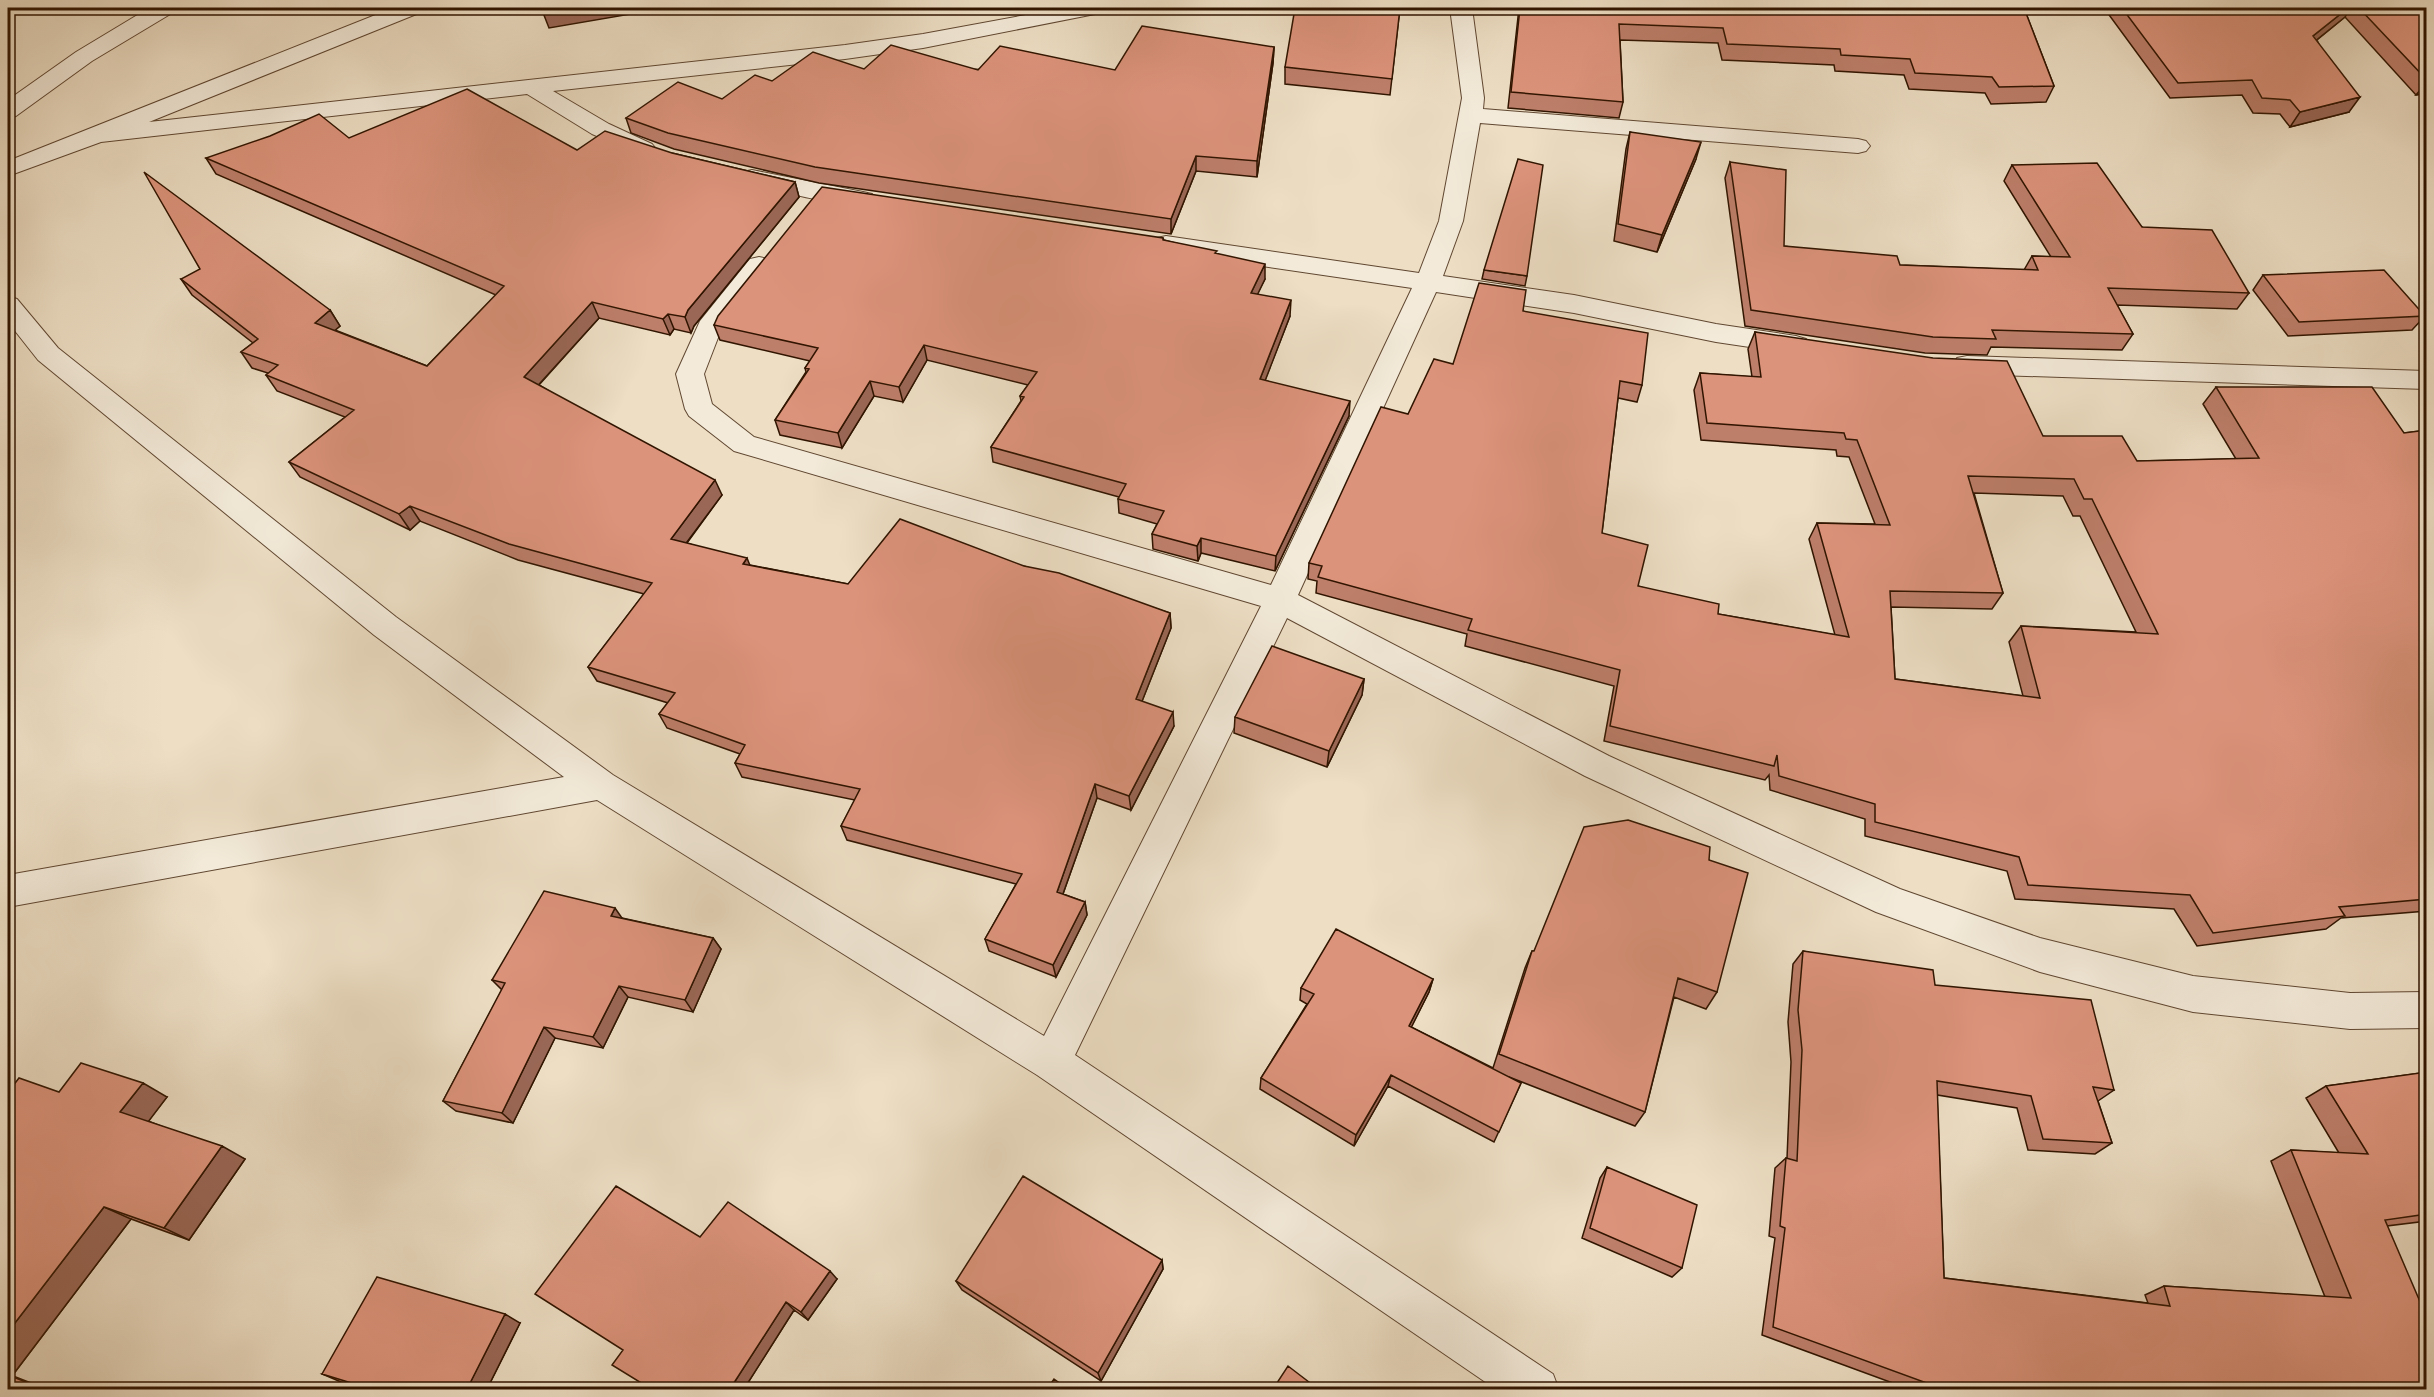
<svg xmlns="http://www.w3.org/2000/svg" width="2434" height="1397" viewBox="0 0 2434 1397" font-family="Cardo,serif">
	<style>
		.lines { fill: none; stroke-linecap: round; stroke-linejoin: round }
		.street-casing { stroke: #604731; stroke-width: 2 }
		.street { fill: #f3ead9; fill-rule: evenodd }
		.wall { fill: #bd7e6a; stroke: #311500; stroke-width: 1.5; fill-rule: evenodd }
		.shaded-wall { fill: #9a6756; stroke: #311500; stroke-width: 1.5 }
		.building { fill: #dc937b; stroke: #311500; stroke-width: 1.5; fill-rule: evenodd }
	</style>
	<rect width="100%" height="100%" fill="#eddec4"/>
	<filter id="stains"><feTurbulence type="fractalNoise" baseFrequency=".00333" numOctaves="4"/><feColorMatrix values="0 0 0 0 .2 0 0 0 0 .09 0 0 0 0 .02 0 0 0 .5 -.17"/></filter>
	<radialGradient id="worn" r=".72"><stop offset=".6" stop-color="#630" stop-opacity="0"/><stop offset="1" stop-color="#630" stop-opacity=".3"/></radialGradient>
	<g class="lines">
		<g class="street-casing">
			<path id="street" d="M149 8H175L172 13 92 61 16 116 8 118V100L76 52Z
				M393 8H422L419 13 149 122 845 45 923 34 1064 8H1106L1103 13 1095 14 923 48 845 59 553 91 609 124 652 144 656 149 652 154 644 156 592 134 527 94 101 142 8 176V161Z
				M1450 8H1472L1484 98 1483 109 1858 139 1866 141 1870 146 1866 151 1858 153 1480 123 1463 221 1443 276 1574 295 1716 324 1796 336 1806 339 1810 345 1806 351 1796 354 1716 342 1574 313 1436 292 1298 595 1609 756 1900 889 2040 938 2193 976 2350 993 2426 992V1028L2350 1029 2193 1012 2040 972 1876 912 1585 776 1287 618 1075 1055 1553 1374 1559 1390H1497L1037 1075 597 800 8 907V875L564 777 374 635 38 360 8 322V296L17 299 58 348 396 617 613 775 1044 1036 1261 606 734 451 689 416 685 409 676 374 700 321 750 259 759 257 768 259 772 265 768 271 721 330 704 374 712 404 754 437 1271 585 1412 288 1166 252 1157 250 1153 244 1157 238 1166 236 1419 273 1439 221 1462 98Z
				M752 170 863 192 872 194 875 199 872 204C847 210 771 189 743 182L740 177 743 172Z
				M1967 356 2426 371V389L1967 374 1957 372 1953 365 1957 358Z"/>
		</g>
		<use href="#street" class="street"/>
	</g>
	<path class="wall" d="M1400 8 1390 95 1285 84V67Z
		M1519 8H2024L2054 86 2046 102 1991 104 1985 93 1909 89 1904 75 1835 71 1834 65 1722 60 1718 43 1620 40 1623 102 1619 118 1508 108Z
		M2104 8H2427V93L2416 95 2345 17 2317 40 2349 112 2290 127 2280 114 2253 113 2242 95 2170 98Z
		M1274 47 1273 63 1257 177 1196 171 1171 234 819 183 674 149 631 133 626 118 722 99 772 81 864 69 1115 70Z
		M1630 132 1696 159 1657 252 1614 241 1626 149Z
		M349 138 577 150 672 153 795 182 799 197 694 326 691 333 674 329 670 335 599 318 539 385 722 495 687 543 750 565 848 584 1024 566 1170 613 1171 628 1142 701 1174 726 1131 810 1097 798 1063 894 1085 902 1087 915 1056 977 989 951 985 939 1016 884 847 840 841 826 855 800 742 777 735 763 740 754 667 728 659 714 668 703 597 681 588 667 644 594 518 560 420 521 410 530 300 477 289 462 345 417 277 391 266 375 268 373 252 368 241 352 253 343 192 295 181 279 330 310 340 326 335 330 427 366 496 295 216 174 206 158Z
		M1730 162 1784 246 1900 265 2024 270 2032 256 2051 257 2004 181 2012 165 2142 227 2249 293 2237 309 2117 305 2133 334 2122 350 1991 347 1987 355 1925 353 1745 326 1725 178Z
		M1163 238 1164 240 1217 254 1265 279 1257 294 1290 316 1265 380 1349 416 1275 571 1201 553 1198 561 1153 549 1152 534 1157 524 1119 513 1118 499 1119 497 993 462 991 447 1021 401 1020 396 1028 385 927 360 903 402 874 396 842 448 780 435 775 420 806 372 805 368 810 361 720 340 714 325Z
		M1484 270 1527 276 1525 286 1482 279Z
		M2263 275 2425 316 2412 330 2288 336 2253 290Z
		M1523 311 1642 385 1637 402 1618 398 1602 533 1638 586 1718 614 1835 635 1809 539 1817 523 1875 524 1849 457 1837 456 1836 450 1701 440 1694 390 1700 373 1752 377 1748 349 1755 332 2043 436 2137 461 2236 459 2203 404 2216 387 2404 433 2427 430V911L2341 918 2326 929 2197 946 2174 909 2015 899 2007 871 1865 836V819L1770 790 1769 775 1765 780 1604 741 1614 686 1465 646 1467 634 1316 593 1317 581 1308 579 1309 563 1408 414 1453 364ZM1974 493 2063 496 2073 516H2080L2136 632 2021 626 2009 642 2023 696 1895 679 1891 607 1992 609 2003 593Z
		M1364 679 1362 695 1327 767 1234 733 1235 717Z
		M1709 860 1717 992 1706 1009 1674 997 1645 1112 1635 1126 1509 1077 1521 1083 1494 1142 1388 1086 1354 1146 1260 1089 1261 1078 1307 1004 1300 1000 1301 988 1433 979 1429 992 1411 1027 1493 1068 1525 968 1532 951H1534Z
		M622 918 713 938 721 949 693 1012 628 997 603 1048 555 1038 513 1123 456 1111 443 1101 502 990 492 980Z
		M1803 951 1935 985 2114 1090 2098 1101 2112 1143 2095 1154 2028 1150 2017 1108 1937 1095 1944 1278 2148 1303 2145 1295 2164 1286 2325 1297 2271 1161 2291 1150 2339 1153 2306 1098 2326 1086 2427 1072V1221L2387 1226 2427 1389H1909L1762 1335 1775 1238 1769 1236 1775 1168 1786 1158H1787L1791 1062 1788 1022 1793 964Z
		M8 1091 59 1092 167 1097 148 1121 245 1159 189 1240 131 1219 15 1372 8 1369Z
		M1607 1167 1682 1268 1672 1277 1582 1238 1600 1178Z
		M700 1237 837 1279 808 1320 794 1310 744 1389H651Z
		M1162 1260 1163 1269 1101 1381 962 1290 956 1281Z
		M520 1323 487 1389H366L341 1382 322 1374Z"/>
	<path class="shaded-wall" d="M556 8H630L631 14 549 28 542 10Z
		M2348 8H2351L2345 17 2304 50 2313 36Z
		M1274 47 1273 63 1257 177V161Z
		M2427 82V93L2416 95Z
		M2360 97 2349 112 2290 127 2300 112Z
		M1701 142 1696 159 1657 252 1662 235Z
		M1196 156V171L1171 234V219Z
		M795 182 799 197 694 326 691 333 685 317 688 310Z
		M1265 264V279L1251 308V293Z
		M1291 300 1290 316 1260 394V379Z
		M592 302 599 318 532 392 524 377Z
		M330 310 340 326 326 338 315 323Z
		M668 314 674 329 670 335 663 319Z
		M924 345 927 360 903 402 899 387Z
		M870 381 874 396 842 448 838 433Z
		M1350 401 1349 416 1275 571 1276 556Z
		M715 480 722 495 678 554 671 539Z
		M410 506 420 521 410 530 399 514Z
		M1201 538V553L1198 561 1197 546Z
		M747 558 753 573 743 564Z
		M1170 613 1171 628 1137 714 1136 699Z
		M1364 679 1362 695 1327 767 1329 751Z
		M1173 712 1174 726 1131 810 1129 796Z
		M1095 784 1097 798 1059 905 1057 892Z
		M1085 902 1087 915 1056 977 1053 965Z
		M615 908 624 921 611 916Z
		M713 938 721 949 693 1012 685 1000Z
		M1433 979 1429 992 1406 1038 1409 1026Z
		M619 986 628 997 603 1048 593 1037Z
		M544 1027 555 1038 513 1123 502 1113Z
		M1391 1075 1388 1086 1354 1146 1356 1135Z
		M143 1083 167 1097 145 1126 120 1112Z
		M222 1146 245 1159 189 1240 164 1228Z
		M104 1207 131 1219 15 1372 8 1369V1332Z
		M1162 1260 1163 1269 1101 1381 1098 1373Z
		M830 1271 837 1279 808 1320 801 1312Z
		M786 1302 794 1310 744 1389H730Z
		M505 1314 520 1323 487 1389H467Z
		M8 1374 44 1388 43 1389H27Z"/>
	<path class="building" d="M542 8H556L542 10Z
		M1295 8H1400L1392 79 1285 67Z
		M1520 8H2024L2054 86 1999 87 1992 77 1915 73 1910 59 1841 55 1840 49 1727 44 1723 28 1619 24 1623 102 1511 92Z
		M2122 8H2348L2313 36 2360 97 2300 112 2290 100 2262 98 2252 80 2178 83Z
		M2359 8H2427V80Z
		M1142 26 1274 47 1257 161 1196 156 1171 219 815 167 668 133 626 118 678 82 722 99 755 75 772 81 813 52 864 69 891 45 978 70 1000 46 1115 70Z
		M467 89 577 150 605 131 672 153 795 182 688 310 685 317 668 314 663 319 592 302 524 377 715 480 671 539 747 558 743 564 848 584 900 519 1024 566 1059 573 1170 613 1136 699 1173 712 1129 796 1095 784 1057 892 1085 902 1053 965 985 939 1022 874 841 826 860 789 735 763 745 745 659 714 675 693 588 667 652 583 509 544 410 506 399 514 289 462 354 410 266 375 278 365 241 352 258 339 181 279 200 269 144 172 330 310 315 323 427 366 504 286 206 158 270 136 319 114 349 138Z
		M1630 132 1701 142 1662 235 1618 224Z
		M1518 159 1543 165 1527 276 1484 270Z
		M1730 162 1786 170 1784 246 1897 256 1900 265 2038 270 2032 256 2070 257 2012 165 2097 163 2142 227 2212 230 2249 293 2108 288 2133 334 1992 330 1996 339 1933 337 1751 310Z
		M822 187 1163 238V240L1217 251 1215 253 1265 264 1251 293 1291 300 1260 379 1350 401 1276 556 1201 538 1197 546 1152 534 1164 511 1118 499 1126 484 991 447 1024 397 1020 396 1037 372 924 345 899 387 870 381 838 433 775 420 809 369 805 368 818 348 714 325 718 316Z
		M2384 270 2425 316 2299 322 2263 275Z
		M1479 283 1526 290 1523 311 1648 333 1642 385 1620 381 1602 533 1648 545 1638 586 1719 604 1718 614 1849 637 1817 523 1890 525 1857 440 1846 439 1844 433 1707 423 1700 373 1761 377 1755 332 1933 358 2007 361 2043 436H2122L2137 461 2259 458 2216 387H2372L2404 433 2427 430V899L2339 907 2345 916 2213 933 2190 895 2028 885 2019 857 1875 822V804L1779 776 1777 755 1774 766 1610 726 1620 670 1468 630 1472 619 1318 577 1322 566 1309 563 1381 407 1408 414 1434 359 1453 364ZM1968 476 2074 479 2084 499H2092L2158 634 2021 626 2040 698 1895 679 1890 591 2003 593Z
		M1272 646 1364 679 1329 751 1235 717Z
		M1628 820 1710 847 1709 860 1748 873 1717 992 1678 978 1645 1112 1499 1054 1532 951H1534L1584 827Z
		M544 891 615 908 611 916 713 938 685 1000 619 986 593 1037 544 1027 502 1113 443 1101 505 983 492 980Z
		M1336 929 1433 979 1409 1026 1521 1083 1499 1132 1391 1075 1356 1135 1261 1078 1314 994 1301 988Z
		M1803 951 1933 970 1935 985 2091 1000 2114 1090 2093 1087 2112 1143 2043 1139 2031 1096 1937 1081 1944 1278 2170 1306 2164 1286 2351 1298 2291 1150 2368 1154 2326 1086 2427 1072V1214L2385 1220 2427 1318V1389H1943L1773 1327 1785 1228 1780 1226 1786 1158 1797 1161 1802 1050 1798 1010Z
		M81 1063 143 1083 120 1112 222 1146 164 1228 104 1207 8 1332V1091H9L19 1078 59 1092Z
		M1607 1167 1697 1205 1682 1268 1590 1228Z
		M1023 1176 1162 1260 1098 1373 956 1281Z
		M616 1186 700 1237 728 1202 830 1271 801 1312 786 1302 730 1389H651L612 1365 623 1350 535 1294Z
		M377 1277 505 1314 467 1389H371L322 1374Z
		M1288 1366 1318 1389H1273Z
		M8 1375 31 1384 27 1389H8Z
		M1054 1379 1068 1389H1047Z"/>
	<rect width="2434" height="1397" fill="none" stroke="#eddec4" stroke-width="30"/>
	<rect x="9" y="9" width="2416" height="1379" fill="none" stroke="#311500" stroke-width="3"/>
	<rect x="15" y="15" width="2404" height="1367" fill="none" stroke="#311500" stroke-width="1.5"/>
	<rect width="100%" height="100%" filter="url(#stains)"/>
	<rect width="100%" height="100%" fill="url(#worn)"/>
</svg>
